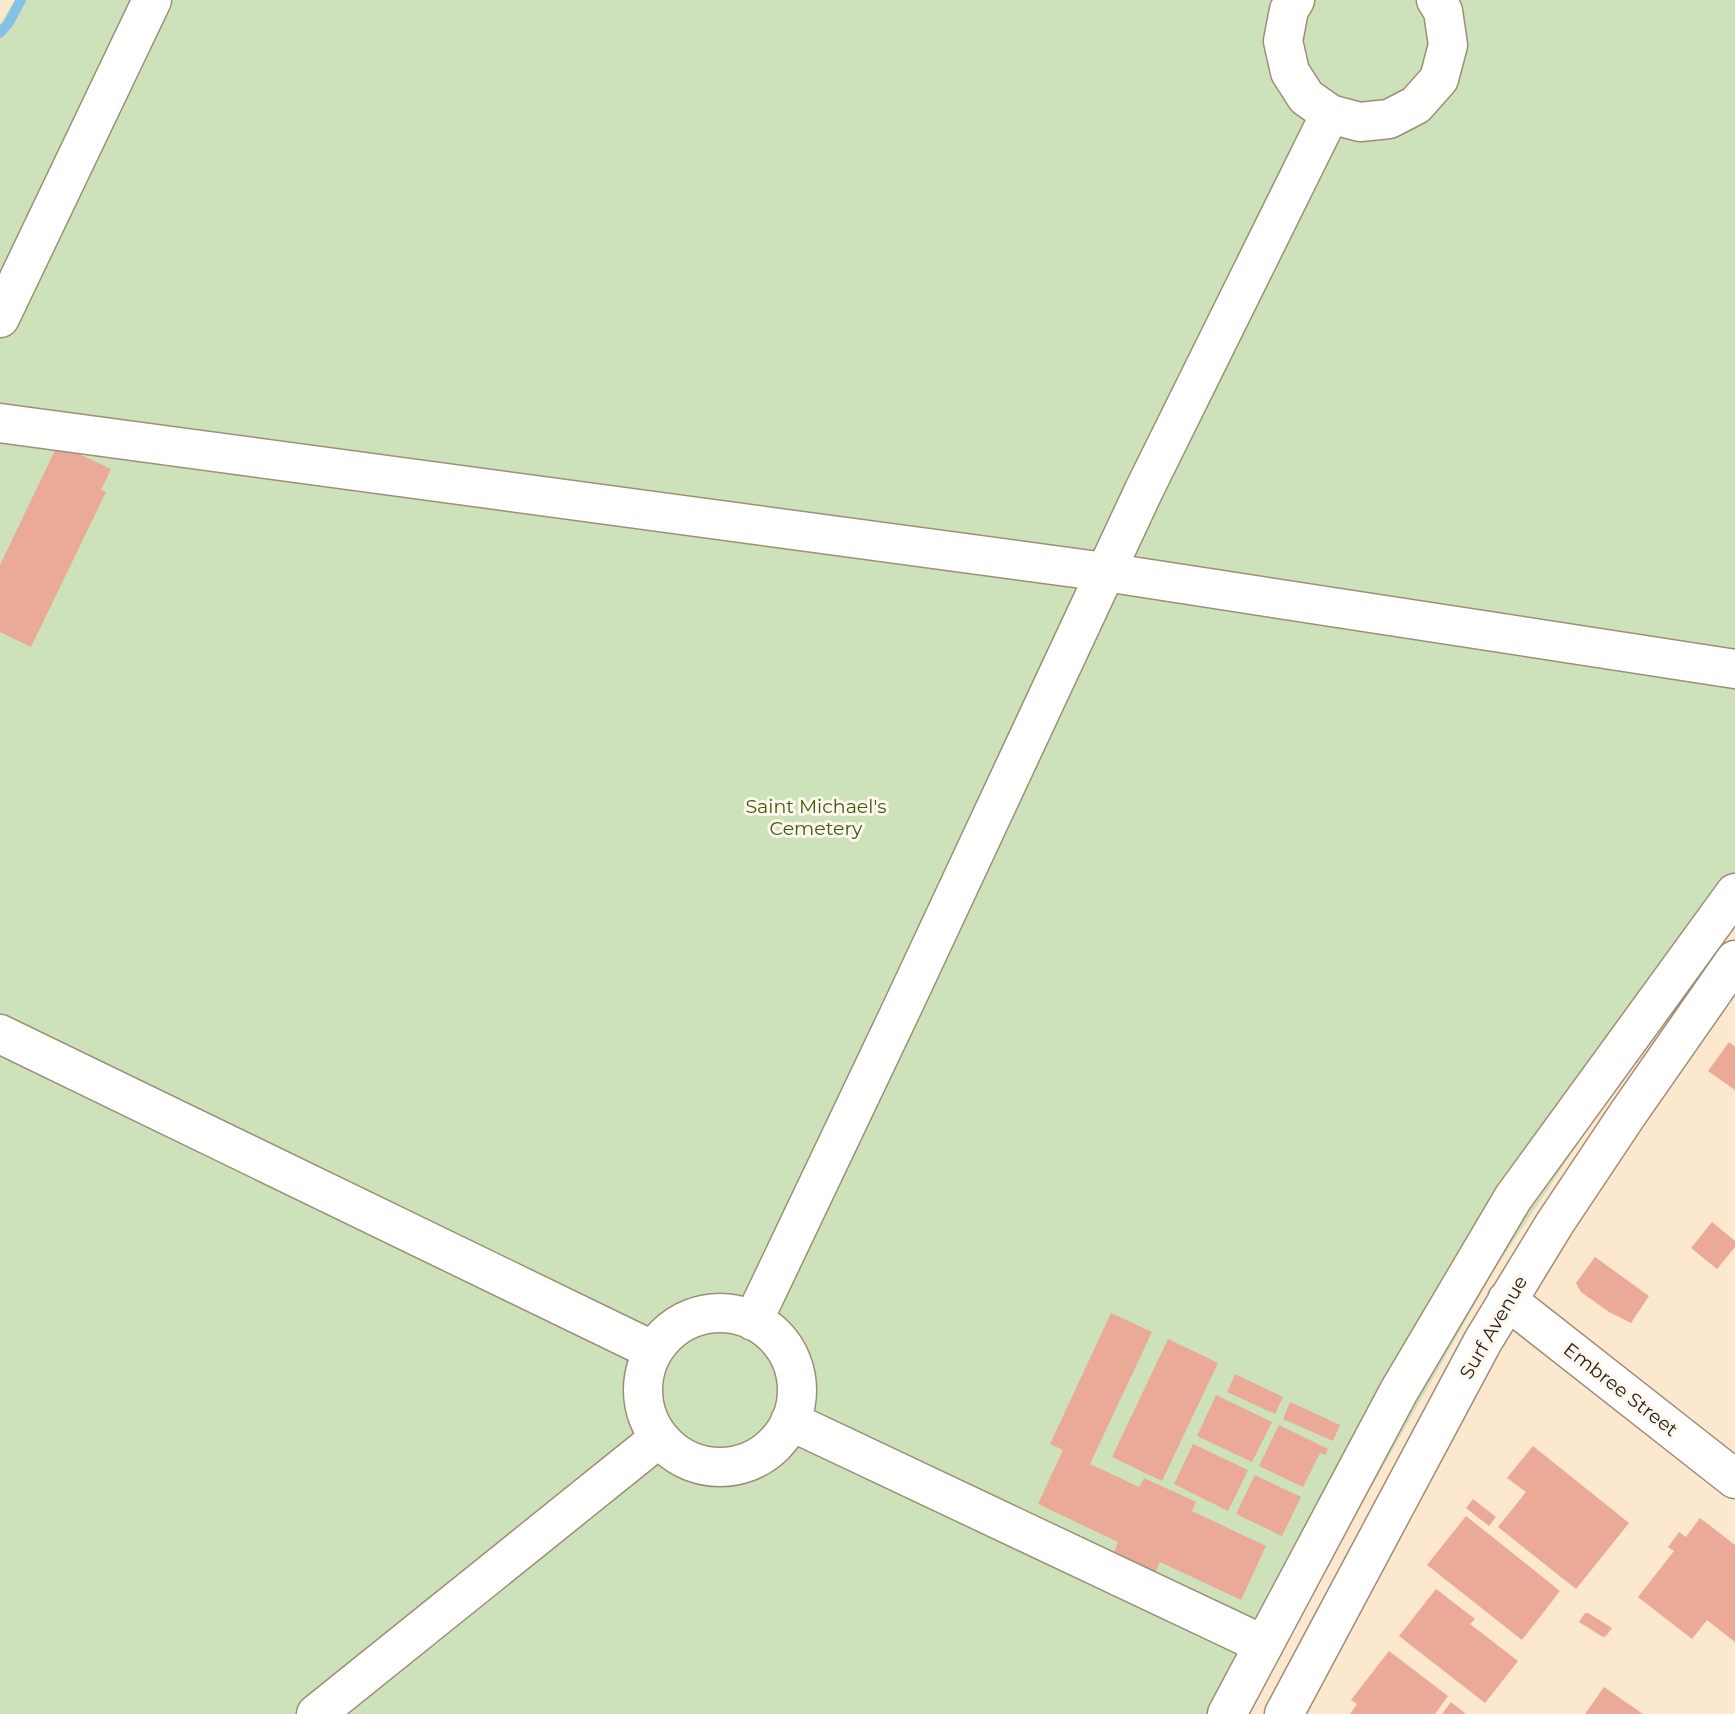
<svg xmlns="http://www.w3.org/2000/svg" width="1735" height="1714" viewBox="0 0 1735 1714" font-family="Montserrat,sans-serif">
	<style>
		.green { fill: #cde2ba }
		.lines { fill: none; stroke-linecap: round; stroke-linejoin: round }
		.stream { stroke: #84c1e4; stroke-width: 10 }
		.building { fill: #eaaa97 }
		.minor-casing { stroke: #a08d76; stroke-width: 41 }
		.minor { stroke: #fff; stroke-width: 38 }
		.labels { text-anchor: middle; stroke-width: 6; stroke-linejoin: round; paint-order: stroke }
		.park-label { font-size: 19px; fill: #3b5c0a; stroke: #fff7ed }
		.street-label { font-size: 19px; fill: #272017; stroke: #fff7ed }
	</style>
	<rect width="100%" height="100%" fill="#fce7cf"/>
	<path class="green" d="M15 0H1735V917L1694 968 1493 1272 1319 1580 1247 1714H0V24Z"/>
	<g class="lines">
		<path class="stream" d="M0 33 8 24 21 0"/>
	</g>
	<path class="building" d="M58 444 111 469 101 490 106 492 31 647 0 632V565Z
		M1729 1042 1735 1047V1090L1708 1071Z
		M1712 1222 1735 1241V1247L1717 1269 1691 1248Z
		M1595 1257 1649 1296 1631 1323 1609 1312 1581 1292 1576 1283Z
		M1111 1313 1152 1332 1090 1464 1139 1487 1144 1478 1196 1502 1192 1511 1266 1546 1241 1600 1160 1562 1154 1574 1113 1555 1118 1542 1038 1504 1063 1450 1050 1444Z
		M1168 1339 1218 1363 1162 1481 1112 1457Z
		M1235 1374 1283 1397 1275 1414 1227 1392Z
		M1216 1395 1272 1422 1252 1462 1197 1436Z
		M1290 1402 1340 1425 1333 1441 1283 1419Z
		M1279 1425 1328 1449 1325 1455 1320 1453 1303 1487 1259 1466Z
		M1193 1444 1248 1470 1228 1511 1174 1484Z
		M1533 1446 1629 1523 1576 1589 1498 1527 1526 1492 1507 1478Z
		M1255 1475 1301 1497 1282 1536 1236 1514Z
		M1473 1499 1496 1517 1489 1526 1466 1508Z
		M1466 1516 1560 1591 1522 1640 1427 1565Z
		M1700 1518 1735 1545V1642L1707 1620 1692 1639 1638 1597 1674 1551 1668 1547 1679 1532 1686 1537Z
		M1436 1589 1475 1619 1470 1624 1518 1661 1485 1703 1399 1636Z
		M1585 1613H1588L1612 1628 1606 1636 1603 1637 1579 1622Z
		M1389 1651 1448 1696 1435 1714H1350L1357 1704 1351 1700Z
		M1604 1687 1643 1714H1585Z
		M1451 1702 1466 1714H1442Z"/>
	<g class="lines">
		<g class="minor-casing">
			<path id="minor" d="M1295 0 1289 10 1283 41 1290 72 1306 97 1330 114 1360 122 1389 119 1416 105 1439 79 1448 45 1443 11 1436 0
				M0 318 152 0
				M0 423 1105 572 1735 669
				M0 1034 652 1350
				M1507 1300 1735 1479
				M643 1390a77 77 0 1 1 154 0a77 77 0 1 1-154 0Z
				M753 1321 903 1006 1144 490 1330 114
				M790 1421 1264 1645
				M316 1714 658 1439
				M1227 1714 1399 1391 1513 1198 1735 893
				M1284 1714 1483 1341 1555 1223 1627 1115 1735 960"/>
		</g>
		<use href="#minor" class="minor"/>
	</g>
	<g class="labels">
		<g class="park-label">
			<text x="816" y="813">Saint Michael's<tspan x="816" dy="22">Cemetery</tspan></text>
		</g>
		<g class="street-label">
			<text transform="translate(1493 1327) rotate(-60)" y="7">Surf Avenue</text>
			<text transform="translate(1621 1389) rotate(38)" y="7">Embree Street</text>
		</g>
	</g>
</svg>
